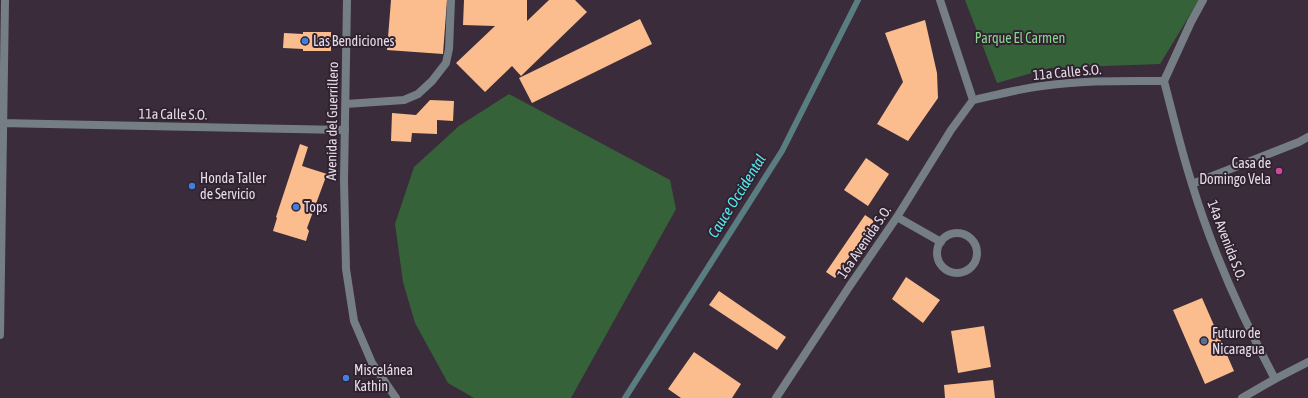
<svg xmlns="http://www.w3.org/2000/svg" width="1308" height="398" viewBox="0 0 1308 398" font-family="'Asap Condensed',sans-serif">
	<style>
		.green { fill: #356238 }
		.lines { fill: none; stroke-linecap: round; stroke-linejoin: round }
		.stream { stroke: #597d80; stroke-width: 6 }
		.building { fill: #fbbd8e }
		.service { stroke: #757e85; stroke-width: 8 }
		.minor { stroke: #757e85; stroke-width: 8 }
		.tertiary { stroke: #757e85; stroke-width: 8 }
		.shop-dot { fill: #3f7fe0; stroke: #302231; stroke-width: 1.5 }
		.hotel-dot { fill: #d1479c; stroke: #302231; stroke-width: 1.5 }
		.service-dot { fill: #5c6f8a; stroke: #302231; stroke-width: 1.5 }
		.labels { text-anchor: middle; stroke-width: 4; stroke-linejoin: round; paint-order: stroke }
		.park-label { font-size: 14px; fill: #89d48c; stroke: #302231 }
		.poi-label { font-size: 14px; fill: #e5dce5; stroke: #302231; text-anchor: start }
		.street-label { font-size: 14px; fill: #e5dce5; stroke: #302231 }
		.water-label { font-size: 15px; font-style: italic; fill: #55eaee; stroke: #302231 }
	</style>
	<rect width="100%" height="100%" fill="#3b2c3b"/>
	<path class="green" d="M965 0H1199L1160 64 1050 68 997 83Z
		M509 94 670 180 676 209 571 398H474L448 383 415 323 403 282 395 224 414 167 459 126Z"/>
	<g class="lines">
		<path class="stream" d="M625 398 782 151 858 0"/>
	</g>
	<path class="building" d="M391 0H447L443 54 387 50Z
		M464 0H527V21L549 0H575L587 12 521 76 512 66 485 92 456 63 495 26 463 25Z
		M640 19 652 44 532 103 519 78Z
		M925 20 937 73 938 98 908 141 877 124 903 82 885 33Z
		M303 32H331V51H303V49L283 48 284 33 303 34Z
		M430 100 454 101 453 121 437 120V134L412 133 411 142 391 141 392 113 416 115Z
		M300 144 308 147 302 166 327 174 307 228 309 231 306 241 273 231 277 218 276 217Z
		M866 158 889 174 868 206 844 190Z
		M865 215 874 221 835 278 826 272Z
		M906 277 940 300 923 323 892 299Z
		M719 291 786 337 777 350 709 305Z
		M1202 298 1234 371 1205 384 1173 310Z
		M984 326 991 367 958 373 951 331Z
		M694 352 741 384 732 398H681L668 389Z
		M993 380 995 398H945L944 385Z"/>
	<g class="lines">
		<path class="service" d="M346 104 404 100 418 94 432 81 446 63 449 49 451 0"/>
		<path class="minor" d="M940 0 973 100
			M1164 81C1173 115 1181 150 1192 184 1212 250 1242 317 1275 379
			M1164 81 1191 22 1203 0
			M973 100C996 95 1019 89 1042 86 1082 80 1123 81 1164 81
			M0 123 345 130
			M1192 184 1299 142 1308 137
			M897 217 941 242
			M937 253a20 20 0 1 1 40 0a20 20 0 1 1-40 0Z
			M0 335 5 0
			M776 398 849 287 897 217 951 130 973 100"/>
		<path class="tertiary" d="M347 0 344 180 346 269 354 321 372 363 396 398
			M1242 398 1275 379 1308 362"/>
	</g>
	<g class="shop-dot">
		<circle cx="305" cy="41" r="4"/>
		<circle cx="192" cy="186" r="4"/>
		<circle cx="296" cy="207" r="4"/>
		<circle cx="346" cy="378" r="4"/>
	</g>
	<circle class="hotel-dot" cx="1279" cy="171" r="4"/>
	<circle class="service-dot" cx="1204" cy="341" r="4"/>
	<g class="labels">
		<g class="park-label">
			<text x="1020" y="43">Parque El Carmen</text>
		</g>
		<g class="poi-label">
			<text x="313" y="46">Las Bendiciones</text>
			<text x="1271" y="168" text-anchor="end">Casa de<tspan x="1271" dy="16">Domingo Vela</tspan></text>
			<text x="200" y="183">Honda Taller<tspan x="200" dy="16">de Servicio</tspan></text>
			<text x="304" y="212">Tops</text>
			<text x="1212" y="338">Futuro de<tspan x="1212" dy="16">Nicaragua</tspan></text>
			<text x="354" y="375">Miscelánea<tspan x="354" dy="16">Kathin</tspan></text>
		</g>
		<g class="street-label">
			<text transform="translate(1067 72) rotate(-5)" y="5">11a Calle S.O.</text>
			<text transform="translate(173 114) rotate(1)" y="5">11a Calle S.O.</text>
			<text transform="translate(332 121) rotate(-89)" y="5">Avenida del Guerrillero</text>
			<text transform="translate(1227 240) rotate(69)" y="5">14a Avenida S.O.</text>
			<text transform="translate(864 242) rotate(-56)" y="5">16a Avenida S.O.</text>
		</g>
		<g class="water-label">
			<text transform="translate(737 196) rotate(-58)" y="5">Cauce Occidental</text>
		</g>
	</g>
</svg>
